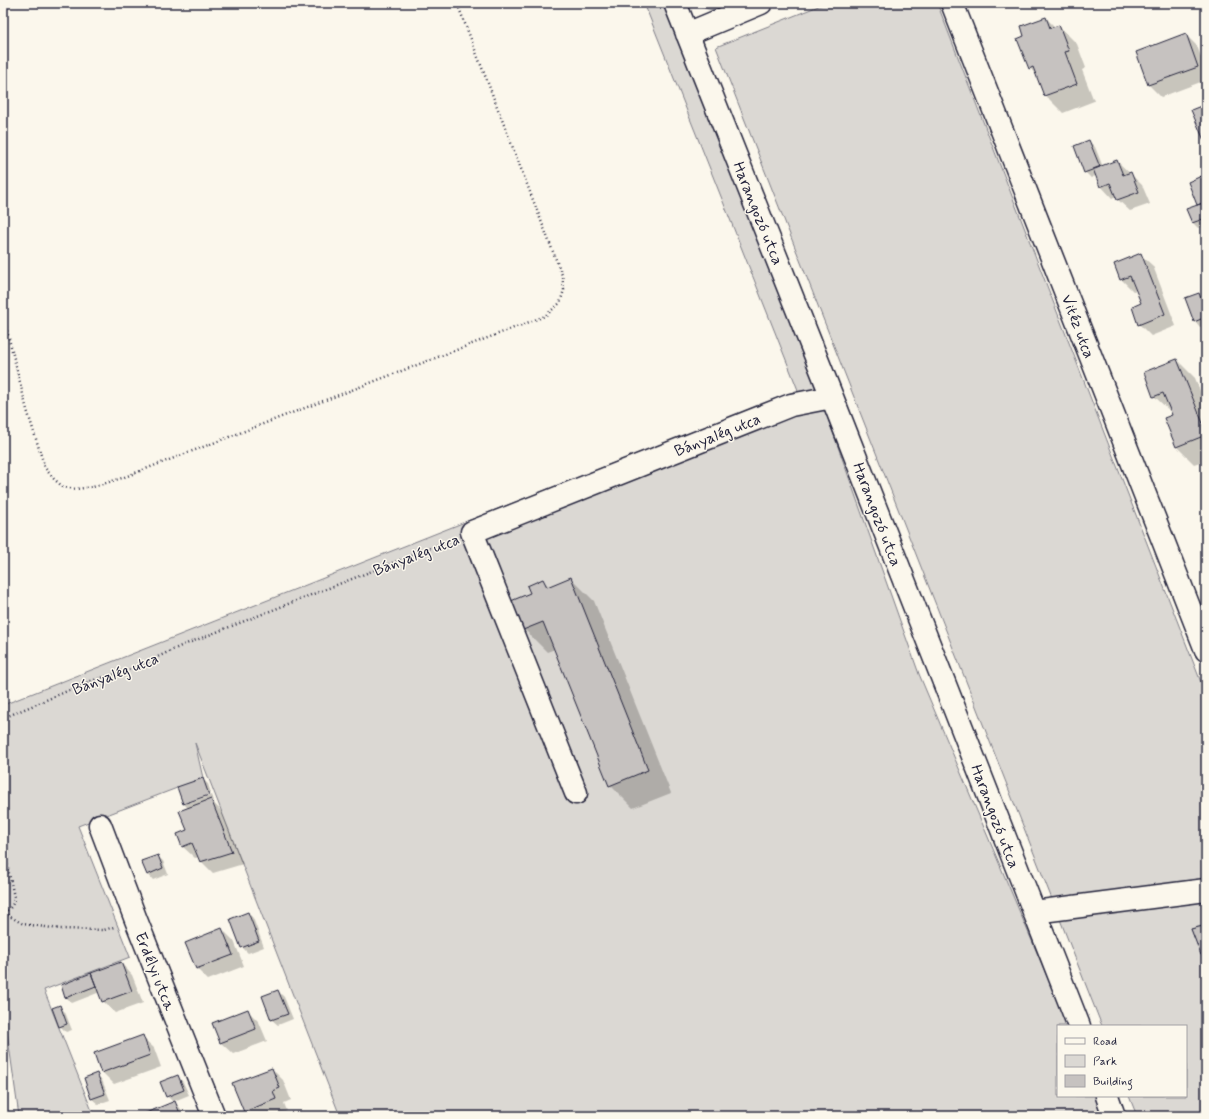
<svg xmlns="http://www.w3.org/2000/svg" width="1209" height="1119" viewBox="0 0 1209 1119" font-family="Mynerve,sans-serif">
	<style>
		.green { fill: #dbd8d3; stroke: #7e7d87 }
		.shadow { fill: #0003 }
		.building { fill: #c6c2c0; stroke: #22223b }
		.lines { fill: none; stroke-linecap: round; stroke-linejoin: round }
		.minor-casing { stroke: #22223b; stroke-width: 25 }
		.path { stroke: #22223b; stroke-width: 2.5; stroke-dasharray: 1 3; stroke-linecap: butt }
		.minor { stroke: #fbf7ec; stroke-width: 22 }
		.labels { text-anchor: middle; stroke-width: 3; stroke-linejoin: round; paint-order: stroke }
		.street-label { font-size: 16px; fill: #22223b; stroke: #fbf7ec }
	</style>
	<rect width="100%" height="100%" fill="#fbf7ec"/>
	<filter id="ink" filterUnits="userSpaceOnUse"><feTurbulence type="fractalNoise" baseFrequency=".025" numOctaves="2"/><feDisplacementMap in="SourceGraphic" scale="8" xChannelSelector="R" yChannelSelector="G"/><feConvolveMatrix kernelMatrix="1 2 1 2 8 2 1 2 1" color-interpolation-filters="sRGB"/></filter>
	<g filter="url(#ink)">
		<path class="green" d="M644 3H666L826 413 919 674 1068 1026H1058V1096H1097L1105 1116H340L195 743 203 778 78 826 130 957 44 990 94 1116H19L3 1003V705L798 390Z
			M699 3H735C724 7 707 15 699 3Z
			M826 3H937L1206 695V925L1191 929 1206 967V1116H1137L1129 1096H1186V1026H1102L716 47Z"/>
		<path class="shadow" d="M1046 18 1056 28 1059 26 1077 44 1086 68 1082 70 1094 101 1063 113 1045 95 1037 76 1030 68Z
			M1185 34 1197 46 1206 70V80L1161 97 1149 85 1137 52Z
			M1089 141 1095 147 1103 167 1117 161 1142 185 1150 204 1130 211 1118 200 1116 196 1112 198 1101 186 1097 175 1091 178 1085 172Z
			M1206 176V225L1198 228 1192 222 1199 205 1198 204Z
			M1141 255 1153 266 1176 326 1151 336 1139 324 1142 304 1137 290 1133 291 1121 279Z
			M1199 294 1204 300 1206 305V325L1200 327 1195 321Z
			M1177 360 1195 378 1206 406V460L1194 464 1177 447 1174 415 1154 396Z
			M571 578 594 601 671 793 633 808 610 785 555 649 547 652 524 629 531 594 543 580 549 587Z
			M202 779 208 784 211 793 185 802V804L212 795 214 801H212L222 812 243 864 213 873 201 861 199 857 195 858 183 847 188 831 189 809 184 804Z
			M157 856 163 861 168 874 153 880 148 874Z
			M248 913 253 918 264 947 248 953 242 947Z
			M1203 927 1206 930V959L1202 955 1192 930Z
			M222 929 234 941 244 966 208 980 197 969Z
			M121 963 132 975 143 1003 115 1013 103 1001 100 992 72 1003 66 997Z
			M278 991 284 997 293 1019 278 1025 272 1020 263 997Z
			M60 1007 65 1012 72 1030 66 1032 60 1026Z
			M247 1010 259 1022 267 1041 233 1054 221 1043 213 1024Z
			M142 1037 154 1048 161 1067 114 1084 102 1072Z
			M272 1069 283 1080 291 1100 284 1103 287 1111 274 1116H249L244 1111Z
			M96 1074 102 1080 110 1100 98 1104 92 1099 85 1078Z
			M177 1076 183 1082 189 1095 174 1101 187 1116H142L174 1103 167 1096Z"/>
		<path class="building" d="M1046 17 1050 28 1059 25 1069 51 1065 52 1077 84 1044 96 1033 67 1029 69 1017 39 1024 36 1021 26Z
			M1186 33 1198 67 1148 85 1136 52Z
			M1206 104V145L1191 110Z
			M1089 140 1100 167 1084 173 1074 146Z
			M1117 160 1123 175 1131 172 1139 192 1117 200 1110 183 1100 187 1093 169Z
			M1206 174V202L1197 205 1188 182Z
			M1206 202V218L1192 223 1186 209Z
			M1141 253 1165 314 1138 325 1132 307 1141 303 1130 276 1120 280 1114 264Z
			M1199 293 1206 312V317L1194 322 1185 298Z
			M1177 359 1206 431V435L1176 447 1164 418 1172 415 1163 393 1153 397 1144 372Z
			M571 577 648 770 609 786 543 622 523 630 511 601 530 593 527 586 543 579 547 587Z
			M203 778 209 795 183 804 177 787Z
			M211 799 232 852 200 862 192 843 182 847 177 834 187 830 179 811Z
			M158 855 163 868 147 875 141 861Z
			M248 912 259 941 241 948 230 919Z
			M1203 926 1205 931H1206V954L1201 955 1191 929Z
			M222 928 233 955 196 969 185 943Z
			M121 962 132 991 102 1002 91 973Z
			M91 973 96 986 65 998 61 985Z
			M278 990 288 1014 271 1020 262 996Z
			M60 1005 67 1024 59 1027 52 1008Z
			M248 1009 256 1029 220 1043 212 1023Z
			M143 1035 150 1055 101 1073 94 1053Z
			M272 1068 280 1088 273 1091 276 1099 244 1112 232 1083Z
			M97 1073 105 1094 91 1099 84 1078Z
			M178 1075 184 1090 166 1097 160 1082Z
			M175 1101 181 1116H141V1115Z"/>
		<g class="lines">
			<g class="minor-casing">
				<path id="minor" d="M675 3 832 397 1079 1026
					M952 3 1206 650
					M687 34 761 3
					M576 793 472 532 791 405 832 397
					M100 825 136 920 214 1116
					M1034 912 1206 890
					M1107 1096 1114 1116"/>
			</g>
			<path class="path" d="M3 315 27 410 45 468 54 479 63 487 76 489 93 487 122 478 545 316 560 303 564 290 562 275 457 3
				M3 720 8 716 91 681 134 668 181 646 451 540
				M3 845 14 897C14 905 10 909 3 913
				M4 913 23 924 60 929 104 930 114 927"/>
			<use href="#minor" class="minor"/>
		</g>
	</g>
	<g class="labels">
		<g class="street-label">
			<text transform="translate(759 213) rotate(68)" y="6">Harangozó utca</text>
			<text transform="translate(1079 326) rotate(69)" y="6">Vitéz utca</text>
			<text transform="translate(717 434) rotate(-22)" y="6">Bányalég utca</text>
			<text transform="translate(878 514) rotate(69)" y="6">Harangozó utca</text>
			<text transform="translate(416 554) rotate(-21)" y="6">Bányalég utca</text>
			<text transform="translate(115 673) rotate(-21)" y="6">Bányalég utca</text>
			<text transform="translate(996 816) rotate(69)" y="6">Harangozó utca</text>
			<text transform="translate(156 971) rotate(68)" y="6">Erdélyi utca</text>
		</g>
	</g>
	<rect width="1209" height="1119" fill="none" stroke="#fbf7ec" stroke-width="16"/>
	<rect x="8" y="8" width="1193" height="1103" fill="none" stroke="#22223b" stroke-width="1.5" filter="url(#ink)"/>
	<rect x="1057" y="1025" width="130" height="72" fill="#fbf7ec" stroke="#a4a2a5"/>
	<rect x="1065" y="1038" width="20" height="6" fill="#fbf7ec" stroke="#a4a2a5"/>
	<text x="1093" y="1045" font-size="12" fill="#22223b">Road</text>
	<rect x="1065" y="1055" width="20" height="12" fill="#dbd8d3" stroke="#a4a2a5"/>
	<text x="1093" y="1065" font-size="12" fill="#22223b">Park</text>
	<rect x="1065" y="1075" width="20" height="12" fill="#c6c2c0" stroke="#a4a2a5"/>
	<text x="1093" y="1085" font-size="12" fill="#22223b">Building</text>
</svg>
